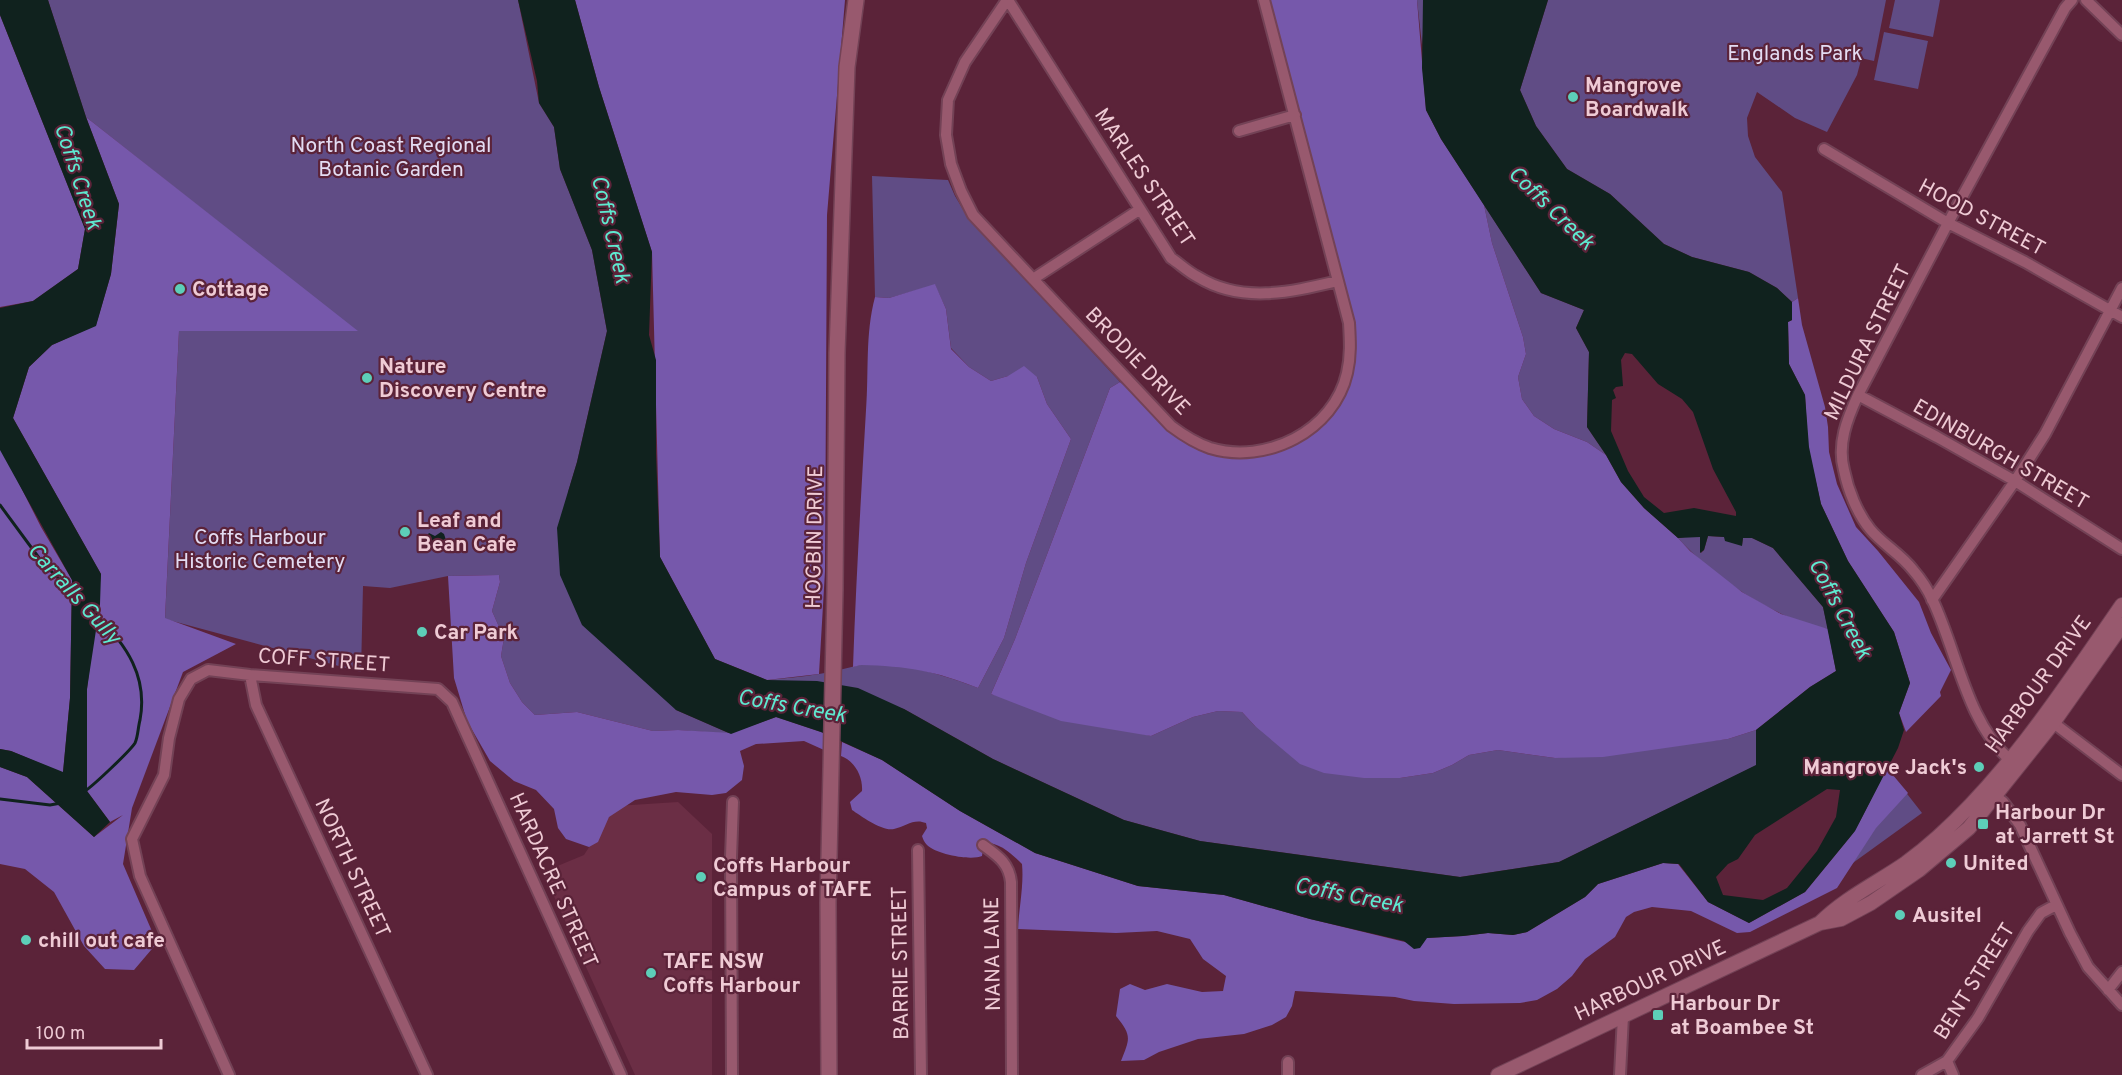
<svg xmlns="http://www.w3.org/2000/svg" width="2122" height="1075" viewBox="0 0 2122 1075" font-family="Overpass,sans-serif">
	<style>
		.built { fill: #6b2e45 }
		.green { fill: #604c85 }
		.forest { fill: #7658ab }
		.water { fill: #10221e; fill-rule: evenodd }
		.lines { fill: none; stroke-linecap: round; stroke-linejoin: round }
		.stream { stroke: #10221e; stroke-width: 3 }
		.minor-casing { stroke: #734256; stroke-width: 14 }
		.tertiary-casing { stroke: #734256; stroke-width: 16 }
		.secondary-casing { stroke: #734256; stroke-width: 18 }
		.minor { stroke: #98596e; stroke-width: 10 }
		.tertiary { stroke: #98596e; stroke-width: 14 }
		.secondary { stroke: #98596e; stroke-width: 15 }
		.poi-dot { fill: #5dceb8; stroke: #5b2339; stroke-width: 2 }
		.labels { text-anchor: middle; stroke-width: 4.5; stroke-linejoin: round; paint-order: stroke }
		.park-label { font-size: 21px; fill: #e3dcf3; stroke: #5b2339 }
		.poi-label { font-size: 21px; font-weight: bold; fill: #efcbd5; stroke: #5b2339; text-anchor: start }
		.street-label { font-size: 21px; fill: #efcbd5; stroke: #5b2339 }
		.water-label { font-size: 22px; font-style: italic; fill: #5eead0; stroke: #5b2339 }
	</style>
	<rect width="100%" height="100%" fill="#5b2339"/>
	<path class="built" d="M678 802 712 834V1075H635L543 872 584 855 616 806Z"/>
	<path class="green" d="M48 0H518L539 103 554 127 560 169 592 250 607 331 577 462 568 492 676 710 731 734 678 730 653 731 577 712 535 715 522 702 510 683 501 656 504 638 492 611 500 582 499 575 448 576 390 588 363 586 361 672 165 619 179 331H356L86 117Z
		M1417 0H1426L1422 45Z
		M1548 0H1886L1874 61 1856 57 1861 60 1857 75 1827 132 1795 118 1757 92 1747 118 1748 136 1755 157 1782 192 1798 298 1792 302 1777 288 1749 272 1692 257 1664 244 1610 194 1567 169 1536 126 1520 90Z
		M1895 0H1940L1933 37 1889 28Z
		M1884 32 1928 41 1918 89 1874 80Z
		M872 176 948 180 955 196 967 216 1120 382 1110 388 1015 639 991 694 1151 736 1193 717 1218 711 1242 712 1255 726 1400 778 1433 773 1452 765 1469 755 1498 750 1555 758 1728 739 1756 730 1757 765 1559 862 1460 877 1200 841 1124 820 993 759 904 709 767 680C784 678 802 677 819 674 832 672 846 668 860 665 896 660 944 675 978 688L1004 638 1026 563 1071 439 1047 404 1037 377 1008 376 991 381 969 367 951 348 946 309 935 285 889 298 875 297Z
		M1484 205 1541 293 1584 310 1576 328 1589 352 1587 427 1606 455 1587 442 1554 429 1534 416 1522 399 1518 377 1526 354 1523 337 1492 243Z
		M1692 536 1700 537 1701 553 1704 550 1708 536 1724 537 1742 545 1743 538H1752L1773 548 1823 607 1828 629C1776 620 1713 577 1678 538Z
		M1890 772 1922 813 1821 886Z"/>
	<path class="forest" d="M575 0H845L827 215 825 571 819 674 767 680 715 659 660 557 652 252 599 87Z
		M1264 0H1417L1426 110 1441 139 1484 205 1492 243 1523 337 1526 354 1518 377 1522 399 1534 416 1554 429 1587 442 1606 455 1621 482 1644 508 1678 538 1690 551 1742 592 1781 614 1828 629 1836 671 1810 687 1756 730 1728 739 1603 757 1555 758 1498 750 1469 755 1452 765 1433 773 1400 778H1364L1324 773 1300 764 1255 726 1242 712 1218 711 1193 717 1151 736 1061 721 991 694 1015 639 1110 388 1120 382 1158 413 1213 449 1285 444 1334 406 1351 349Z
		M0 15 85 229 78 269 33 301 0 307Z
		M86 117 358 331H179L165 618 236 644 183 672 132 808 123 864 157 943 134 970 105 969 84 946 54 892 25 869 0 864V767L27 777 94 837 123 815 110 822 87 791V689L101 574 13 418 29 367 52 345 96 325 111 274 119 204Z
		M935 284 946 309 951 349 969 367 991 381 1008 376 1024 366 1037 377 1047 404 1071 439 1026 563 1004 638 978 688C936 671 906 666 861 665L853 667C856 581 861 496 866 410 869 372 865 334 875 297L889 298Z
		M1798 298 1802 325 1825 407 1828 427 1829 452 1837 484 1856 527 1878 551 1919 602 1931 633 1951 670 1940 692 1941 696 1906 732 1899 713 1910 683 1894 632 1848 561 1821 504 1808 447 1805 395 1789 364 1788 322 1792 320V302Z
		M0 446 41 527 72 580 70 698 63 773 11 751 0 749Z
		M499 575 500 582 492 611 504 638 501 656 510 683 522 702 535 715 577 712 653 731 678 730 731 733 776 717 824 733V750L804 741 756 744 740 751 744 766 742 780 726 793 712 795 676 792 635 800 609 817 598 842 589 847 566 839 558 828 554 809 536 790 514 781 490 761 467 721 454 678 448 576Z
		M842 742 882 760 960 811 1035 853 1138 886 1224 895 1310 919 1409 943 1422 944 1426 938 1463 936 1488 933 1513 935 1527 932 1585 897 1598 884 1663 863 1678 864 1708 902 1749 923 1805 892 1855 831 1887 768 1908 793 1876 828 1837 888 1750 932 1737 933 1691 911 1652 907 1634 912 1626 917 1615 937 1585 959 1572 976 1557 989 1537 1000 1520 1003 1454 1004 1414 1001 1395 997 1295 991 1292 1006 1286 1017 1272 1025 1244 1034 1198 1039 1159 1052 1144 1060 1121 1061C1130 1038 1132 1036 1116 1016L1120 989 1130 984 1145 990 1167 984 1202 992 1223 991 1226 976 1203 959 1190 939 1157 931 1116 933 1018 929C1019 908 1024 885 1022 864 1011 853 1000 843 984 842L982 856C970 861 936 854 927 845 924 842 923 839 922 836L927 828 926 823C914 818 906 826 894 829 883 832 861 816 852 810L850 802 862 791C863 777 855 761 841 756Z"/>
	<path class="water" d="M0 0H48L86 117 119 204 111 274 96 326 52 345 29 367 13 418 101 574 100 604 87 689V791L110 822 94 837 27 777 0 767V749L11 751 63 772 70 698 72 580 0 450V308L33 301 78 269 85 229 0 15Z
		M518 0H575L599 87 652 252 649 335 656 360V454L660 557 715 659 767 680 817 681 858 688 904 709 993 759 1124 820 1200 841 1460 877 1559 862 1756 765V730L1810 687 1836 671 1823 607 1773 548 1752 538H1743L1742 546 1725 541 1724 537 1708 536 1704 550 1700 553V537L1678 538 1644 508 1621 482 1606 455 1587 427 1589 352 1576 328 1584 310 1541 293 1441 139 1426 110 1422 68 1423 0H1548L1520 90 1536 126 1567 169 1610 194 1664 244 1692 257 1749 272 1777 288 1792 302V320L1788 322 1789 364 1805 395 1809 447 1821 504 1848 561 1894 632 1910 683 1899 713 1904 730 1898 748 1855 831 1805 892 1749 923 1708 902 1679 864 1663 863 1598 884 1585 897 1527 932 1513 935 1488 933 1463 936 1427 938 1420 948 1414 949 1404 941 1310 919 1224 895 1138 886 1035 853 960 811 882 760 821 732 776 717 731 734 676 710 582 625 560 575 557 528 577 462 607 331 592 250 560 169 554 127 539 103 537 81ZM1625 353 1632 354 1658 384 1682 399 1693 412 1713 469 1736 512V516L1694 508 1664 513 1644 497 1628 471 1611 431 1612 400 1616 398 1613 390 1616 387 1623 386 1621 360ZM1827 789 1840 790 1836 817 1817 851 1787 888 1763 900 1723 895 1716 877 1728 864 1738 859 1755 835Z
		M441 532 444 534 447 543 444 548 439 550 432 543 426 541 425 538 429 533 435 536Z"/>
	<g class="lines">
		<path class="stream" d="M0 505 42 562 74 594
			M85 791C94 785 130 751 135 743 138 737 138 727 140 720 148 677 127 645 96 615
			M0 799 50 805 61 803"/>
		<g class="minor-casing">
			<path id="minor" d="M1007 0 965 62 948 100 946 135 951 164 961 191 973 215 1171 426C1183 435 1195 443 1210 448 1266 465 1334 431 1347 373 1351 356 1350 340 1349 323L1264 0
				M1008 0 1171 258C1180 264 1188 272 1198 277 1242 304 1291 292 1338 281
				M2086 0 2122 35
				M1239 131 1295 115
				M1824 149 1948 223 2025 262 2122 317
				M1033 279 1139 210
				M1858 395 1937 437 2015 481 2122 549
				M1932 600 2015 481 2045 434 2122 288
				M250 675 256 705 427 1075
				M2047 718 2122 775
				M2010 760C1967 722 1957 652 1933 601 1928 590 1920 578 1913 570 1901 554 1882 544 1870 529 1857 513 1848 490 1844 470 1837 444 1847 419 1858 395L1948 223 2065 8 2072 0
				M1990 792 2003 802 2020 825 2070 933 2088 967 2122 1005
				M983 845C998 856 1009 863 1011 882L1012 1075
				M918 850 921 1075
				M2108 990 2122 972
				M1947 1061 1953 1075
				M1288 1062V1075
				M229 1075 140 876 132 839 164 775 169 738 179 699 191 679 208 670 250 675 438 689 452 702 621 1075
				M732 1075 731 857 733 802
				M1620 1075 1623 1016
				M1922 1075 1947 1061 1978 1018 2028 931 2041 913 2056 905"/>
		</g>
		<g class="tertiary-casing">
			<path id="tertiary" d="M1820 923C1845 898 1877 883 1906 863 1917 855 1928 846 1938 837 2011 771 2066 686 2122 605
				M1498 1075 1820 923 1841 919 1871 903 1919 870 1969 828 2053 723 2122 625"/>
		</g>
		<g class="secondary-casing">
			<path id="secondary" d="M829 1075 828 903 835 590 837 353 847 67 856 0"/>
		</g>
		<use href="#minor" class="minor"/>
		<use href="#tertiary" class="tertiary"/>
		<use href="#secondary" class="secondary"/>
	</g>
	<g class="poi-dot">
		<circle cx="1573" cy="97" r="6"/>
		<circle cx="180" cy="289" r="6"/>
		<circle cx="367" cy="378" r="6"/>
		<circle cx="405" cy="532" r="6"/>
		<circle cx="422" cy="632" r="6"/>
		<circle cx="1979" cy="767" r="6"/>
		<rect x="1977" y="818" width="12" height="12" rx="3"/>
		<circle cx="1951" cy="863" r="6"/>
		<circle cx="701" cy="877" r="6"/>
		<circle cx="1900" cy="915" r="6"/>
		<circle cx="26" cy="940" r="6"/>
		<circle cx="651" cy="973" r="6"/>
		<rect x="1652" y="1009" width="12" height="12" rx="3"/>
	</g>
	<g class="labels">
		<g class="park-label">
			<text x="1795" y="60">Englands Park</text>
			<text x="391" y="152">North Coast Regional<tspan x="391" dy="24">Botanic Garden</tspan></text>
			<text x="260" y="544">Coffs Harbour<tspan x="260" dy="24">Historic Cemetery</tspan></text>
		</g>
		<g class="poi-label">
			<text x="1585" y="92">Mangrove<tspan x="1585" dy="24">Boardwalk</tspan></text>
			<text x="192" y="296">Cottage</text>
			<text x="379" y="373">Nature<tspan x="379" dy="24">Discovery Centre</tspan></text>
			<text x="417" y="527">Leaf and<tspan x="417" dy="24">Bean Cafe</tspan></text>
			<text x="434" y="639">Car Park</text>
			<text x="1967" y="774" text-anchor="end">Mangrove Jack's</text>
			<text x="1995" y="819">Harbour Dr<tspan x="1995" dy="24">at Jarrett St</tspan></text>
			<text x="1963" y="870">United</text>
			<text x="713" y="872">Coffs Harbour<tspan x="713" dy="24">Campus of TAFE</tspan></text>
			<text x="1912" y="922">Ausitel</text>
			<text x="38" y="947">chill out cafe</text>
			<text x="663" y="968">TAFE NSW<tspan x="663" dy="24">Coffs Harbour</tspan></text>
			<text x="1670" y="1010">Harbour Dr<tspan x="1670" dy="24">at Boambee St</tspan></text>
		</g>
		<g class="street-label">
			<text transform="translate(1145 177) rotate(56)" y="7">MARLES STREET</text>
			<text transform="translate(1982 217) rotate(28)" y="7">HOOD STREET</text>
			<text transform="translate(1867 342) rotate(-64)" y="7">MILDURA STREET</text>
			<text transform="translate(1138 361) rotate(46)" y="7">BRODIE DRIVE</text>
			<text transform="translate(2001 454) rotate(30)" y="7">EDINBURGH STREET</text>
			<text transform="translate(814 537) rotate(-89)" y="7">HOGBIN DRIVE</text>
			<text transform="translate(324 660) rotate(4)" y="7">COFF STREET</text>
			<text transform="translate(2038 684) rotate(-54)" y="7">HARBOUR DRIVE</text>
			<text transform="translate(353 868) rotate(65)" y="7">NORTH STREET</text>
			<text transform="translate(554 880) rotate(66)" y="7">HARDACRE STREET</text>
			<text transform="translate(992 954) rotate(-91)" y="7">NANA LANE</text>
			<text transform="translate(900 963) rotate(-91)" y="7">BARRIE STREET</text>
			<text transform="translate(1650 980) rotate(-25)" y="7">HARBOUR DRIVE</text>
			<text transform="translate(1974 981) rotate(-58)" y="7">BENT STREET</text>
		</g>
		<g class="water-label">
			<text transform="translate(79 176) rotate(72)" y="8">Coffs Creek</text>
			<text transform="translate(1552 207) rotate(44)" y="8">Coffs Creek</text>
			<text transform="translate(612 229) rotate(77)" y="8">Coffs Creek</text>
			<text transform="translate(75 593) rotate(48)" y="8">Carralls Gully</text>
			<text transform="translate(1841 608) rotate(62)" y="8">Coffs Creek</text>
			<text transform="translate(792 705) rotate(10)" y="8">Coffs Creek</text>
			<text transform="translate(1349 894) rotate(11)" y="8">Coffs Creek</text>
		</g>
	</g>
	<path d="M27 1039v9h134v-9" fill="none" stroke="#efcbd5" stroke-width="3"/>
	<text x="36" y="1039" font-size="18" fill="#efcbd5" stroke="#5b2339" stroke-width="4.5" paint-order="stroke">100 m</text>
</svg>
